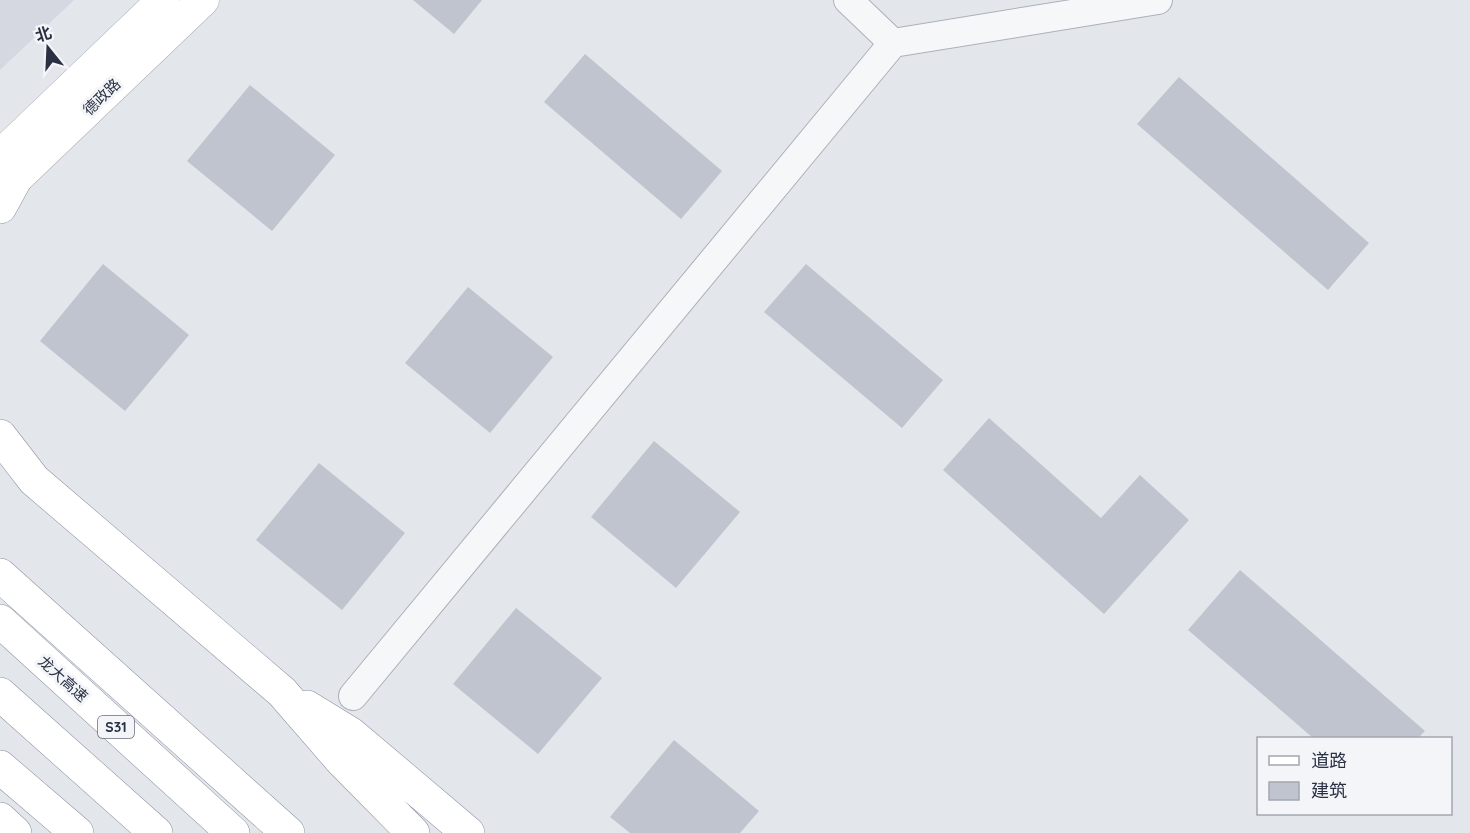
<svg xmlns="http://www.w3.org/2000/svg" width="1470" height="833" viewBox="0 0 1470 833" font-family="Quicksand,'Noto Sans SC',sans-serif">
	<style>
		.built { fill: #d5d8e0 }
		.building { fill: #c0c4ce }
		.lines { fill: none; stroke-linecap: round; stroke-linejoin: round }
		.tertiary-casing { stroke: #acb0b9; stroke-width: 30 }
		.secondary-casing { stroke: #acb0b9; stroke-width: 33 }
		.motorway-casing { stroke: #8b91a2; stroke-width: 34 }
		.tertiary { stroke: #f6f7f9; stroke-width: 28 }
		.secondary { stroke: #fff; stroke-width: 32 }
		.motorway { stroke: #fff; stroke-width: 33 }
		.labels { text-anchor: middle; stroke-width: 6; stroke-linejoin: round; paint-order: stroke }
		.shield { fill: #f3f5f8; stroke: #676c7a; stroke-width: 1.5 }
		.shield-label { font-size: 14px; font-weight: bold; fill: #2b3144 }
		.street-label { font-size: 15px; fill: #2b3144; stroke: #f3f5f8 }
	</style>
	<rect width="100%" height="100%" fill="#e3e6eb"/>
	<path class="built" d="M0 0H74L0 70Z"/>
	<path class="building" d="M413 0H482L454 34Z
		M585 54 722 171 681 219 544 102Z
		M1179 77 1369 243 1328 290 1137 124Z
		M250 85 335 155 272 231 187 161Z
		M103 264 189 335 125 411 40 341Z
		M806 264 943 380 902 428 764 312Z
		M468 287 553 357 490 433 405 363Z
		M989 418 1101 518 1140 475 1189 520 1104 614 943 470Z
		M654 441 740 512 676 588 591 517Z
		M319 463 405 533 342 610 256 540Z
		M1240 570 1425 731 1418 738H1313L1188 630Z
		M516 608 602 678 538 754 453 684Z
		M674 740 759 811 740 833H630L610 817Z"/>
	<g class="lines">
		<g class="tertiary-casing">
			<path id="tertiary" d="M848 0 893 43
				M353 696 893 43 1158 0"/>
		</g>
		<g class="secondary-casing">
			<path id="secondary" d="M0 156 163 0
				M0 194 203 0"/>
		</g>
		<g class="motorway-casing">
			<path id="motorway" d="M0 207 16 178
				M0 436 34 480 282 692 341 760 413 833
				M0 575 288 833
				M0 621 233 833
				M0 694 156 833
				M307 707 351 734 468 833
				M0 767 77 833
				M0 819 15 833"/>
		</g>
		<use href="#tertiary" class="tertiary"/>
		<use href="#secondary" class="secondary"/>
		<use href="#motorway" class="motorway"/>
	</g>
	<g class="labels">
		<rect class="shield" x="98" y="716" width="36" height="22" rx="4.5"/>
		<g class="shield-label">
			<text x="116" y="732">S31</text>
		</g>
		<g class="street-label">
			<text transform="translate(102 97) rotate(-44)" y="5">德政路</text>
			<text transform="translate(63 679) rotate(42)" y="5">龙大高速</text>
		</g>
	</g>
	<rect x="1257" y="737" width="195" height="78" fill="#f3f5f8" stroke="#a3a7b0" stroke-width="1.5"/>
	<rect x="1269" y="756" width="30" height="9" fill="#ffffff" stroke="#a3a7b0" stroke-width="1.5"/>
	<text x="1311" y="767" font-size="18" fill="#2b3144">道路</text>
	<rect x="1269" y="782" width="30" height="18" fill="#c0c4ce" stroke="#a3a7b0" stroke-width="1.5"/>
	<text x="1311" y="797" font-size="18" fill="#2b3144">建筑</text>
	<g transform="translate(48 48) rotate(342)" stroke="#f3f5f8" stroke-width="4.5" paint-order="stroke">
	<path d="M0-4.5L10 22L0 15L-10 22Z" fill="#2b3144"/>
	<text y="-9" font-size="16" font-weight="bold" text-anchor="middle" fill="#2b3144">北</text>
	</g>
</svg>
